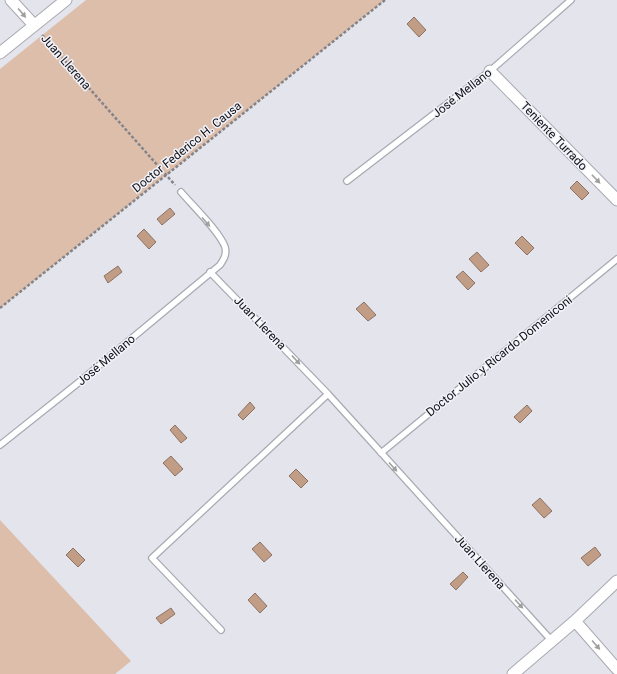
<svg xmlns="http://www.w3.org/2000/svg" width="617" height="674" viewBox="0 0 617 674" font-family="Roboto,sans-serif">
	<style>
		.green { fill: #dcbeab }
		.water { fill: #c19d86; stroke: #8c7263 }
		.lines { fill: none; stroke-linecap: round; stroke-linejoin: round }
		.lane-casing { stroke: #a9a9b2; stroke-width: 8 }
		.street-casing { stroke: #a9a9b2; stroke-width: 13 }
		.path { stroke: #838389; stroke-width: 2.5; stroke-dasharray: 3 2; stroke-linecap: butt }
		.lane { stroke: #fff; stroke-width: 5.5 }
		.street { stroke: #fff; stroke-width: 11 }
		.oneway { fill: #9f9fa0 }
		.labels { text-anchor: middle; stroke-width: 3; stroke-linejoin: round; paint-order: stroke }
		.street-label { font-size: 12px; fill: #0f0f12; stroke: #f2f2fb }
	</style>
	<rect width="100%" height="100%" fill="#e4e4ed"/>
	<path class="green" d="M86 0H385L0 308V69Z
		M0 520 131 661 115 674H0Z"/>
	<path class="water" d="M414 17 426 30 419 37 407 24Z
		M577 181 589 193 582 200 570 188Z
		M170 208 175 214 162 225 157 219Z
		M144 229 156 242 149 249 137 236Z
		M522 236 534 248 527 255 515 243Z
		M477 252 489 265 481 272 469 259Z
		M118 266 122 272 108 283 104 276Z
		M463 271 475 283 468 290 456 277Z
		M364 302 376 315 368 321 356 309Z
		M250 402 255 408 243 420 238 415Z
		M527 405 532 411 520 423 514 417Z
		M175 425 187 438 181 443 170 430Z
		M171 456 183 469 175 476 163 463Z
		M296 469 308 481 301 488 289 476Z
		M540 498 552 511 544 518 532 505Z
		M260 542 272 555 264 562 252 549Z
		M595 547 601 555 588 566 581 558Z
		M73 548 85 560 78 567 66 555Z
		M463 572 468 577 456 590 450 584Z
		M255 593 267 606 260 613 248 600Z
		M171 608 175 614 161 624 156 618Z"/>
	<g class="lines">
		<g class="lane-casing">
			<path id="lane" d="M347 181 490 71 571 0
				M210 272 328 394 551 640
				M0 445 78 383 220 265C224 259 227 254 225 247 220 232 192 205 181 192
				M381 453 617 259
				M221 630 152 558 328 394"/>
		</g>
		<g class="street-casing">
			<path id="street" d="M11 0 34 25
				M0 53 66 0
				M490 71 617 200
				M575 621 617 669
				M513 674 575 621 617 581"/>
		</g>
		<path class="path" d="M42 35 175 185
			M0 308 385 0"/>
		<use href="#lane" class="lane"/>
		<use href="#street" class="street"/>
	</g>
	<defs><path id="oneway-solid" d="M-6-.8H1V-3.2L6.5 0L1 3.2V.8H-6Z"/></defs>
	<g class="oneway">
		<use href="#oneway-solid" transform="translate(22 13) rotate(49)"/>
		<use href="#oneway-solid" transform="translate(596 179) rotate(46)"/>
		<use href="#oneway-solid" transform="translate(206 222) rotate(49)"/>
		<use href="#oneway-solid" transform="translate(296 360) rotate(47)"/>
		<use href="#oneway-solid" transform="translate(393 467) rotate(48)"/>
		<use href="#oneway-solid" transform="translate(519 604) rotate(48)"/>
		<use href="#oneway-solid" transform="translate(596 645) rotate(49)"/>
	</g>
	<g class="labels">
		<g class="street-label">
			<text transform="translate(66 62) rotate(49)" y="4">Juan Llerena</text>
			<text transform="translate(462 93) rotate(-38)" y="4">José Mellano</text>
			<text transform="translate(554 136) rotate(46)" y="4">Teniente Turrado</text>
			<text transform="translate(187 147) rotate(-39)" y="4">Doctor Federico H. Causa</text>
			<text transform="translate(260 323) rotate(46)" y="4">Juan Llerena</text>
			<text transform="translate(499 356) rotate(-39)" y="4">Doctor Julio y Ricardo Domeniconi</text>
			<text transform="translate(106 360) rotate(-40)" y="4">José Mellano</text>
			<text transform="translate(480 562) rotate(48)" y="4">Juan Llerena</text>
		</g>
	</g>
</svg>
